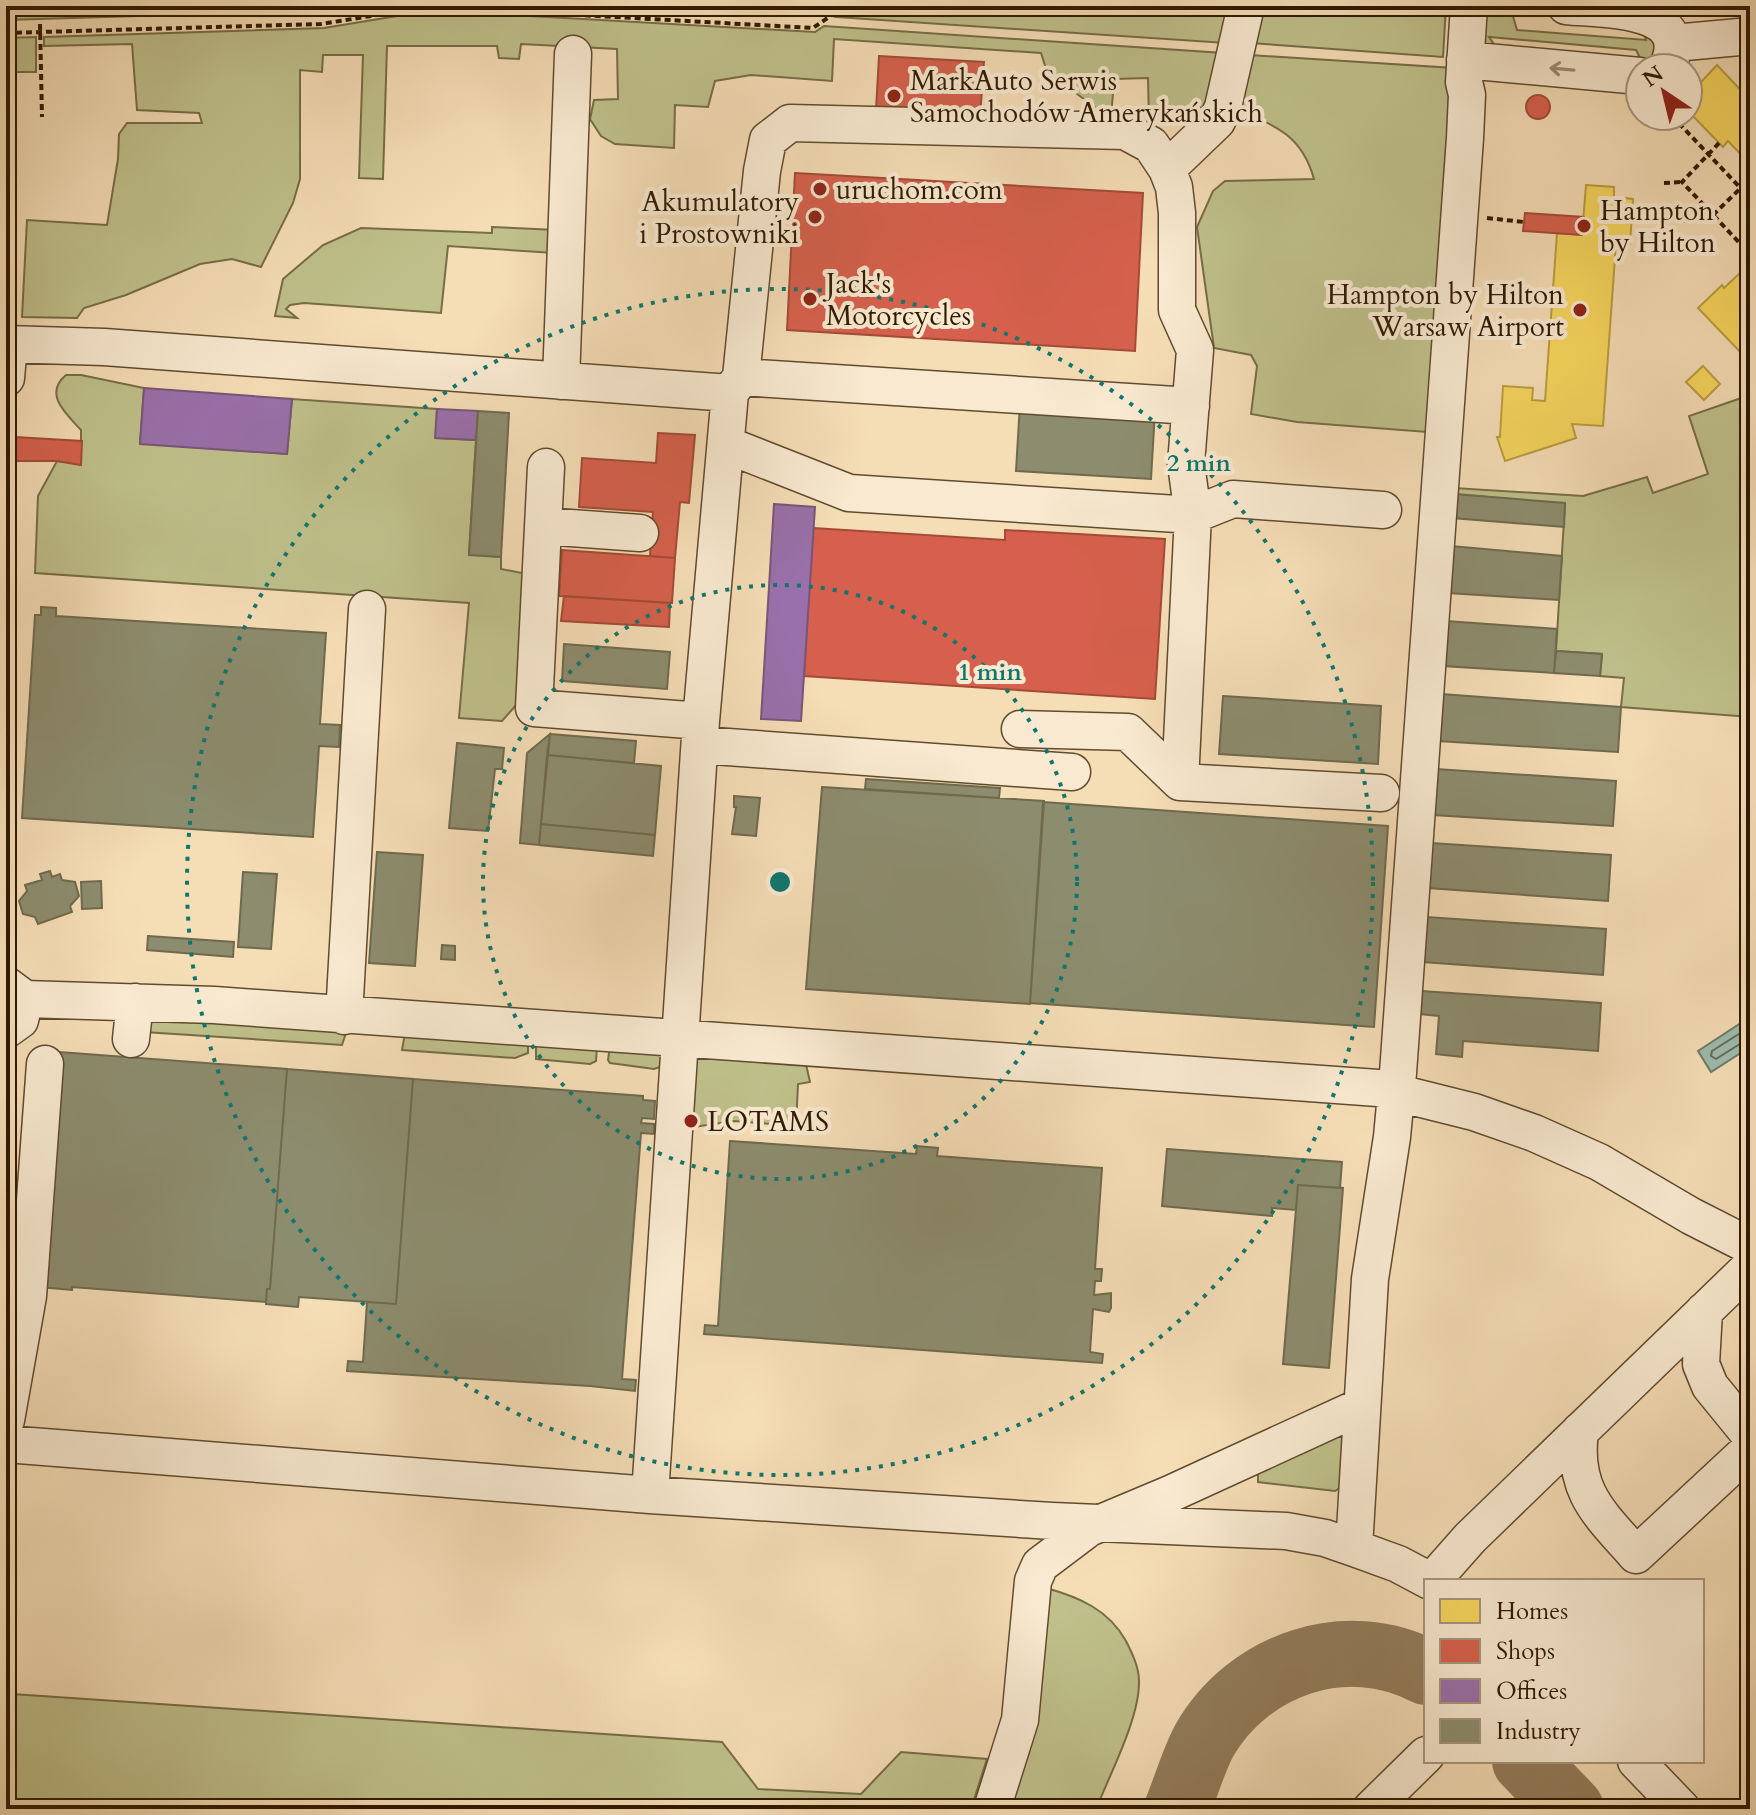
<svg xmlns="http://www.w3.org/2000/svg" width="1756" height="1815" viewBox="0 0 1756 1815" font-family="Cardo,serif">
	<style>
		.green { fill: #bfc08b; stroke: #776d46; stroke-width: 2 }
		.water { fill: #9cbbaf; stroke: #707b69; stroke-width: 2 }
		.homes { fill: #f6d55c; stroke: #ba9d40; stroke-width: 2 }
		.shops { fill: #d6604d; stroke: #a44b36; stroke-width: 2 }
		.offices { fill: #9970ab; stroke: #795678; stroke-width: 2 }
		.industry { fill: #8c8c6e; stroke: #706a4d; stroke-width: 2 }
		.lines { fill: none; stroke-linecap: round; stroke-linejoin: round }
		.shore { stroke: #666a58; stroke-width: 2 }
		.taxiway { stroke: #927c5b; stroke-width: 66 }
		.minor-casing { stroke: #604b2e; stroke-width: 39 }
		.path { stroke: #2f1a00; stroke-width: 4; stroke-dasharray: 6 4; stroke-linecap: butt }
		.minor { stroke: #f8e9d0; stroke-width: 36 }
		.oneway { stroke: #9e8c72 }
		.ring { fill: none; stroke: #0f766e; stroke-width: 4; stroke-dasharray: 4 8 }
		.poi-dot { fill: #8f2418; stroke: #f8e9d0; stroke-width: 3 }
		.labels { text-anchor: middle; stroke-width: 8; stroke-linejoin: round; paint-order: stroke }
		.poi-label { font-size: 28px; fill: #2f1a00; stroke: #f8e9d0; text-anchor: start }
		.centre { fill: #0f766e; stroke: #f8e9d0; stroke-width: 4 }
		.ring-label { font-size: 24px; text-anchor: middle; font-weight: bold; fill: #0f766e; stroke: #f8e9d0; stroke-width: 8; stroke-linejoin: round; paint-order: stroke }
	</style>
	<rect width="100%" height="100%" fill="#f5ddb6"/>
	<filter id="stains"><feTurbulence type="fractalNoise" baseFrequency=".0025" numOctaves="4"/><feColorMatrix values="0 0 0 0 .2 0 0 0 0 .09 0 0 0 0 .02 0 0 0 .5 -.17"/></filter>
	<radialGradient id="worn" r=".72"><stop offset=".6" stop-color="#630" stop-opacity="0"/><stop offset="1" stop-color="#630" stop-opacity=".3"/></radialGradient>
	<path class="green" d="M6 6H355L304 11 6 20Z
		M852 6H1233L1226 43 836 17Z
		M1260 6H1446L1443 57 1250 43Z
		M1490 6H1510L1517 30 1646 40 1639 21 1646 24 1662 60 1642 62 1636 50 1489 37 1501 54 1485 49 1484 13Z
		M403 15 530 16 815 32 824 26 1223 53 1211 105 1149 122 1148 78 1114 79 1111 119 1047 72 1041 53 834 39 832 81 751 75 715 81 708 107 675 105 674 148 615 144 601 136 590 119 594 100 618 99 617 49 521 44 519 59 499 58 497 46H387L383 179 359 178 363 55H323L322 72 300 70V179L293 203 261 267 232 259 200 264 126 295 84 308 77 318 22 317 27 220 107 225 118 159 119 134 127 123H202L199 113 137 110 132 44 44 46V37L324 28Z
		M36 37V72H16L6 97V38Z
		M1250 55 1454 68 1451 82 1427 432 1297 422 1251 414 1257 366 1251 355 1214 348 1197 227 1213 191 1225 181 1314 179C1302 136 1277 126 1239 111Z
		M492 227 556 230 554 253 448 246 441 313 304 303 290 305 286 309 297 318 275 316 283 279 323 245 361 228 492 233Z
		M66 375H81L144 388 140 443 287 454 292 399 437 409 436 438 476 440 469 554 501 557V569L527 574 517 704 502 721 459 718 469 603 35 573 38 496 57 461 81 464V430C66 414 43 394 66 375Z
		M1750 395V717L1621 707 1624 678 1600 676 1602 654 1556 651 1565 504 1454 494V488L1583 496 1647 477 1653 493 1708 474 1689 416Z
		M143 1014 347 1030 342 1045 144 1032Z
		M405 1033 528 1043V1053L515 1058 402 1050Z
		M536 1043 597 1046 596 1061 590 1064 536 1059Z
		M610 1046 666 1052 663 1066 654 1069 610 1063 608 1060Z
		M690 1053 805 1060 810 1082 798 1084 796 1126 734 1121 694 1127 689 1124Z
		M1349 1428 1341 1487 1335 1491 1258 1482V1471Z
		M1046 1588C1079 1597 1109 1610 1126 1641 1132 1653 1139 1667 1139 1681 1140 1717 1110 1774 1096 1809H1004Z
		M12 1694 722 1742 758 1789 861 1794 901 1752 987 1759 971 1809H6V1727Z"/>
	<path class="water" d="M1750 1017V1047L1711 1072 1698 1051Z"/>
	<path class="homes" d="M1717 65 1750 100V164L1728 141 1723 147 1688 111V96Z
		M1586 185 1614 187V197L1633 199 1630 244 1616 243 1603 426 1572 424 1576 438 1505 461 1497 437H1500L1503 386 1533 388 1532 400 1545 401 1557 233 1582 235Z
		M1697 209 1698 221 1679 222 1678 211Z
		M1739 274 1750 286V356L1747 359 1698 308 1722 285 1724 288Z
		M1703 366 1720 384 1704 400 1686 382Z"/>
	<path class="shops" d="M879 56 984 62 980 116 876 110Z
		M1526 107a12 12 0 1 1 24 0a12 12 0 1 1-24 0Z
		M795 173 1143 193 1135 351 787 330Z
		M1525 213 1584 217 1582 235 1523 231Z
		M658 433 695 435 689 503 680 502 675 558 650 556 653 512 579 507 582 458 656 463Z
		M15 437 82 441 81 465 57 461H14Z
		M813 528 1005 540V530L1165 539 1155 699 804 676Z
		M562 550 675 558 672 603 559 596Z
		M564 596 670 603 669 627 561 621Z"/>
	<path class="offices" d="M144 388 292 399 287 454 140 444Z
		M437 409 478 411 476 440 435 438Z
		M774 504 815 507 801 721 761 719Z"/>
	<path class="industry" d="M1020 403 1155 411 1151 479 1016 471Z
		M478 411 509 413 501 557 469 555Z
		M1454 494 1565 503 1564 527 1452 518Z
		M1451 546 1562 556 1559 600 1448 593Z
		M41 607 56 608V616L326 633 320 724 340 725 339 747 319 746 313 837 22 818 35 615H41Z
		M1446 621 1557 629 1554 673 1443 666Z
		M564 644 670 652 667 689 562 681Z
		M1556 651 1602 654 1600 676 1554 673Z
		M1441 694 1621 707 1618 752 1438 741Z
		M1223 696 1381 706 1378 764 1219 754Z
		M550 734 539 845 520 843 527 753Z
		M550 734 636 741 634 763 547 755Z
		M457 743 504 748 502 769H495L488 831 449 828Z
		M547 755 661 766 655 835 541 824Z
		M1436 769 1616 781 1613 826 1433 815Z
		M866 779 1000 788 999 798 865 789Z
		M822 787 1044 801 1030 1004 806 989Z
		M734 796 760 798 756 836 732 834 736 807H734Z
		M1043 802 1388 826 1374 1027 1030 1003Z
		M541 824 655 835 653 856 539 845Z
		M1431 843 1611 855 1608 901 1428 888Z
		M377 852 423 855 415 966 369 963Z
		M50 871 52 877 60 874 62 880 75 882 79 896 70 906 72 912 38 924 35 917 23 914 19 901 27 891 25 885 42 880 40 874Z
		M243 872 277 874 271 949 238 947Z
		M101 881 102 908 82 909 81 882Z
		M1426 917 1606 929 1603 975 1423 962Z
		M148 936 234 942 233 957 147 950Z
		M442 945 455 946V960L441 959Z
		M1421 991 1601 1003 1598 1051 1463 1041 1462 1057 1436 1054 1439 1016 1420 1014Z
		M59 1052 287 1069 270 1289H267L266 1302 72 1287V1290L40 1287 44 1273Z
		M287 1069 413 1079 396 1304 299 1297 298 1307 266 1304 267 1289H270Z
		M413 1079 643 1096V1100L655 1101 654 1119 642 1118 641 1123 654 1124V1134L641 1133 622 1379 636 1380 635 1391 590 1386 347 1371 348 1361 363 1362 367 1302 396 1304Z
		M730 1141 916 1154 917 1146 938 1148 937 1156 1102 1168 1095 1269H1102L1101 1281H1095L1094 1295 1111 1293V1308L1109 1312 1093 1309 1090 1352 1103 1354 1102 1363 704 1334 705 1325 718 1326Z
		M1167 1149 1342 1162 1340 1188 1298 1185 1296 1210 1272 1208V1216L1162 1206Z
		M1298 1185 1343 1188 1329 1368 1283 1364Z"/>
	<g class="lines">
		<path class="shore" d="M1750 1027 1712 1051 1711 1056 1716 1059 1743 1042 1750 1041"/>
		<path class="taxiway" d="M1525 1761 1571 1809
			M1177 1809C1186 1787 1193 1762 1204 1741 1248 1664 1346 1630 1426 1672"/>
		<g class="minor-casing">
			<path id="minor" d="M1566 6C1604 10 1696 6 1667 68
				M1674 43 1750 36
				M1465 60 1640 76
				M1167 169 1217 121 1223 107 1246 6
				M6 344 104 347 730 393
				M741 377 1191 406
				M6 378 9 344
				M561 381 573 54
				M727 445 849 493 1193 515 1233 499 1383 510
				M546 467 534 708 701 721
				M543 526 640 533
				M1020 729 1128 732 1180 782 1381 793
				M700 745 1072 772
				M6 985 25 999 214 1005 1378 1088 1474 1112 1534 1133 1599 1162 1691 1216 1750 1246
				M344 1016 367 609
				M6 1030 20 1020 25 999
				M131 1039 135 1002
				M1704 1311 1701 1364 1710 1386 1750 1435
				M6 1420 28 1296 45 1064
				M1580 1431C1572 1491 1599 1513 1636 1555L1750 1449
				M6 1444 650 1495 1052 1521 1286 1531 1325 1538 1354 1548 1398 1564 1430 1581
				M650 1495 701 721 730 393 741 377 762 171 768 140 790 123 1125 131 1151 145 1167 169 1174 187 1177 213V310L1195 350 1186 464 1193 515 1180 782
				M1354 1548 1370 1279 1392 1137 1398 1073 1465 138 1467 95 1464 82 1469 6
				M1432 1581 1470 1538 1750 1267
				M1636 1761 1682 1809
				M992 1809 1020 1720 1033 1581 1040 1565 1089 1528 1170 1494 1362 1406
				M1371 1809 1426 1755"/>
		</g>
		<path class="path" d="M619 6V17
			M40 24 42 117
			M6 33 321 24 402 11 525 12 813 28 845 6
			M1672 116 1750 198
			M1719 143 1682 182 1750 254
			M1664 183 1682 182
			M1713 215 1750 179
			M1487 218 1524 222"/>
		<use href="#minor" class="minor"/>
	</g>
	<defs><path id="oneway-shaft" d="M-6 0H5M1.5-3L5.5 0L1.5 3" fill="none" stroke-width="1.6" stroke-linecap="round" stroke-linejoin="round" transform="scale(2)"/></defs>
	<use class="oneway" href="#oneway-shaft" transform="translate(1562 69) rotate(-175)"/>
	<g class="ring">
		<circle cx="780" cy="882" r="297"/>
		<circle cx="780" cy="882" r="593"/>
	</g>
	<g class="poi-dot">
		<circle cx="894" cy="96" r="8"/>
		<circle cx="820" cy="189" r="8"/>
		<circle cx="815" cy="217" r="8"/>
		<circle cx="1584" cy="226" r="8"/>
		<circle cx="810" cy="299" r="8"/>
		<circle cx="1580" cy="310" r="8"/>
		<circle cx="691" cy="1121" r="8"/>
	</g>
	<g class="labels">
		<g class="poi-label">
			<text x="910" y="90">MarkAuto Serwis<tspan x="910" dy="32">Samochodów Amerykańskich</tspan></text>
			<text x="836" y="199">uruchom.com</text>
			<text x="799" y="211" text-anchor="end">Akumulatory<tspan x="799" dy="32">i Prostowniki</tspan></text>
			<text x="1600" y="220">Hampton<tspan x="1600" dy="32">by Hilton</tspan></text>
			<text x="826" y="293">Jack's<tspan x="826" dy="32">Motorcycles</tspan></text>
			<text x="1564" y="304" text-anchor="end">Hampton by Hilton<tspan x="1564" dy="32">Warsaw Airport</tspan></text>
			<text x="707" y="1131">LOTAMS</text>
		</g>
	</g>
	<circle cx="780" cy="882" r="12" class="centre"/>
	<g class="ring-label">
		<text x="1199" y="471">2 min</text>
		<text x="990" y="680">1 min</text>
	</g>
	<rect width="1756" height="1815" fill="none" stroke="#f5ddb6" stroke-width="32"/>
	<rect x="8" y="8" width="1740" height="1799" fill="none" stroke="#2f1a00" stroke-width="4"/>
	<rect x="16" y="16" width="1724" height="1783" fill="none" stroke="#2f1a00" stroke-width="2"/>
	<rect x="1424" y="1579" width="280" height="184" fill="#f8e9d0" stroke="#a8967d" stroke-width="2"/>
	<rect x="1440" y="1599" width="40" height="24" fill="#f6d55c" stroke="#a8967d" stroke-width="2"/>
	<text x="1496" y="1619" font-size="24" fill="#2f1a00">Homes</text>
	<rect x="1440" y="1639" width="40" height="24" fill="#d6604d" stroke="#a8967d" stroke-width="2"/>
	<text x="1496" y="1659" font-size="24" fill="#2f1a00">Shops</text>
	<rect x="1440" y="1679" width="40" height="24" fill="#9970ab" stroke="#a8967d" stroke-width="2"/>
	<text x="1496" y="1699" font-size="24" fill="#2f1a00">Offices</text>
	<rect x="1440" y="1719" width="40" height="24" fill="#8c8c6e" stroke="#a8967d" stroke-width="2"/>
	<text x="1496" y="1739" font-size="24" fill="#2f1a00">Industry</text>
	<g transform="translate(1664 92) rotate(325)"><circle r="38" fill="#f8e9d0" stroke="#a8967d" stroke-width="2"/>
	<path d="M0-6L14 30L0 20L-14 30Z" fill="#8f2418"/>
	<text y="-12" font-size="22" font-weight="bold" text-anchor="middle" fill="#2f1a00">N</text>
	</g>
	<rect width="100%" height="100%" filter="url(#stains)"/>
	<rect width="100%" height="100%" fill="url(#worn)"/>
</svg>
